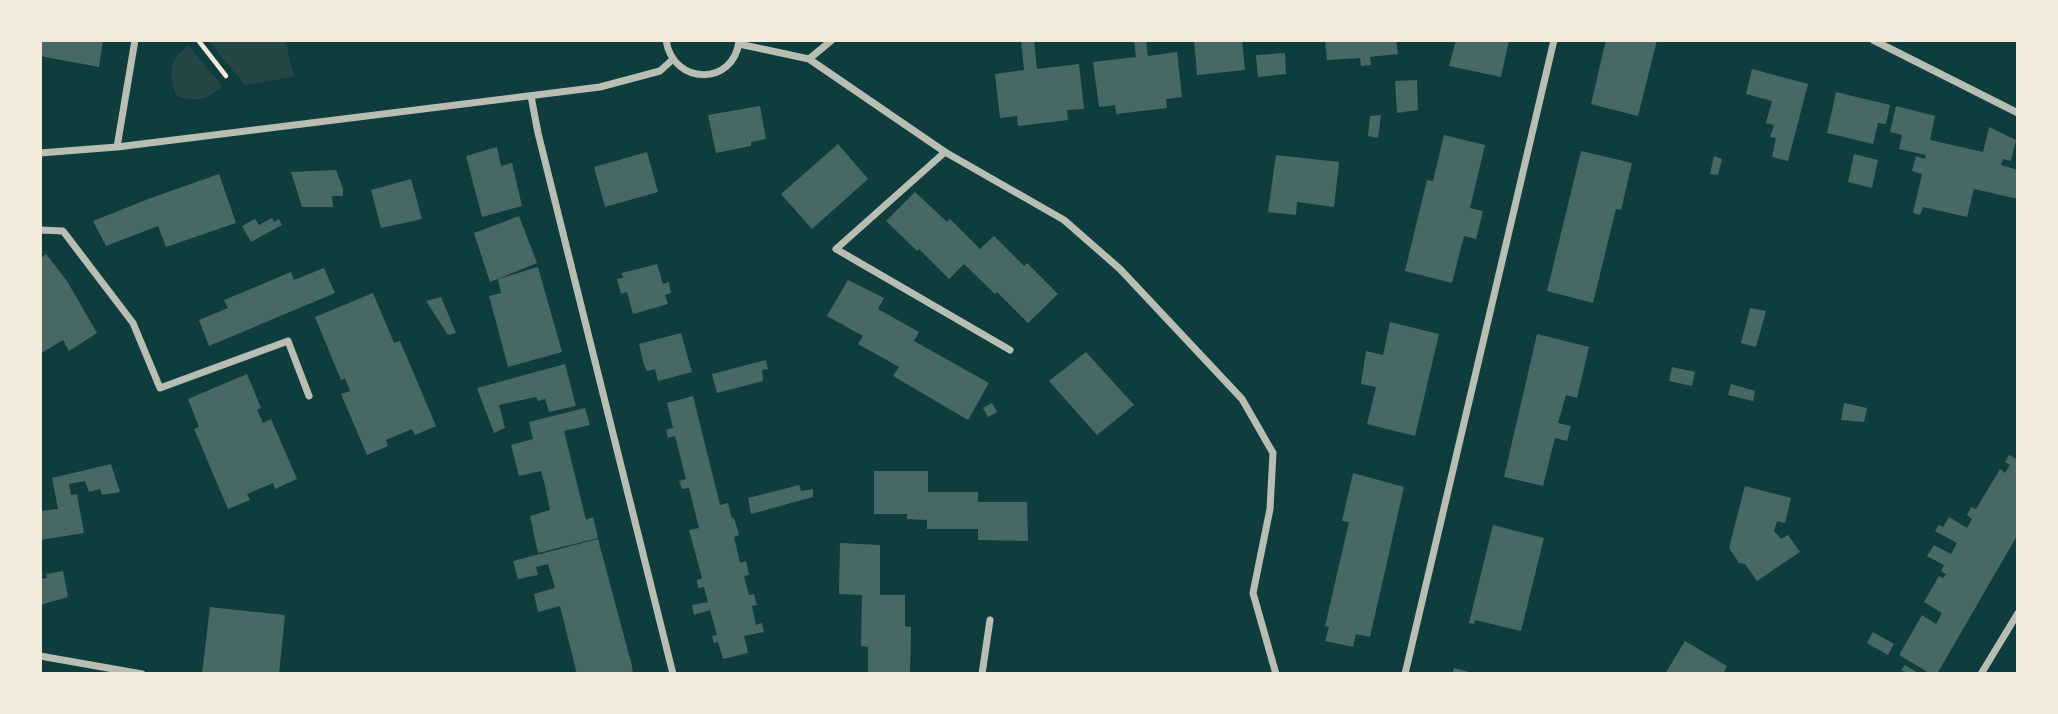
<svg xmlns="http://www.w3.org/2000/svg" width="2058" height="714" viewBox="0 0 2058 714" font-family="'Golos Text',sans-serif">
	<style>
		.green { fill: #244646 }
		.building { fill: #486865 }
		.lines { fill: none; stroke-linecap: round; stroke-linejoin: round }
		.path { stroke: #f1e9da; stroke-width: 4.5 }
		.minor { stroke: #b8beb3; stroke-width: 7 }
	</style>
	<rect width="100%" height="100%" fill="#0f3d3e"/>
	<path class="green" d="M208 40H285L294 77 245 85Z
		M189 46 222 86C207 100 195 103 176 95 168 73 169 58 189 46Z"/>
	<path class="building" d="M40 40H103L99 67 40 56Z
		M1021 40H1034L1037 69 1079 64 1084 109 1067 110 1068 120 1018 126 1017 116 1000 118 995 74 1024 70Z
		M1134 40H1146L1148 56 1177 52 1182 97 1166 99 1167 108 1116 114 1115 105 1099 107 1093 62 1136 57Z
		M1194 40H1242L1245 70 1197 75Z
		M1325 40H1396L1398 54 1370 57 1371 65 1361 66 1360 58 1327 60Z
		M1456 40H1509L1501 77 1449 66Z
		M1606 40H1657L1638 116 1591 104Z
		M1285 53 1286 74 1258 77 1256 55Z
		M1752 69 1808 84 1788 161 1772 157 1776 138 1770 137 1774 125 1766 123 1772 101 1746 94Z
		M1417 80 1418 110 1397 113 1395 81Z
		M1836 92 1890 105 1886 124 1878 123 1873 144 1827 133Z
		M760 106 766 139 751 142V146L716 153 708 115Z
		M1896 106 1935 116 1930 140 1983 152 1989 127 2016 140 2011 161 2003 159 2001 165 2018 170V199L1974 189 1967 217 1923 207 1920 215 1913 213 1922 174 1912 171 1916 156 1925 159 1926 155 1899 149 1902 135 1890 132Z
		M1381 115 1378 138 1368 136 1370 116Z
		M1444 135 1485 145 1470 208 1483 211 1476 239 1464 236 1452 283 1405 271 1427 180 1433 181Z
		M838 144 868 179 812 229 781 194Z
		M497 147 501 166 512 163 522 206 482 217 466 156Z
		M1581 151 1632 163 1621 210 1616 209 1593 303 1547 291Z
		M647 152 658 192 605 207 594 167Z
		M1854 154 1878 160 1872 188 1848 182Z
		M1276 155 1339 162 1334 207 1297 202 1296 215 1268 212Z
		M1714 156 1722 159 1718 175 1710 174Z
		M336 170 343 189V196H332L333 207H302L291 172Z
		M219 174 236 223 166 247 158 226 106 246 93 221 151 198Z
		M411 179 422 219 381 228 371 190Z
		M915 192 947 222 950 219 980 249 994 236 1024 266 1027 263 1058 294 1028 323 997 292 995 294 964 264 949 279 919 249 917 251 886 221Z
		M519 216 537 263 490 282 474 233Z
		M272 218 274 222 279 219 282 225 251 242 242 226 255 219 259 225Z
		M46 254 67 281 97 333 69 351 63 340 43 352 40 348V259Z
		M657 264 663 284 669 282 671 293 665 295 668 304 633 314 627 292 621 294 617 279 623 278 622 273Z
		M538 267 562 352 508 367 489 296 501 293 498 279Z
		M324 268 335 293 209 346 199 320 228 308 224 300 291 272 294 280Z
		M848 280 884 298 878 309 919 332 914 341 989 383 968 420 893 376 899 367 858 344 863 336 827 316Z
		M373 293 394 343 400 341 436 426 415 435 412 429 386 440 388 446 367 455 341 394 350 391 345 378 341 380 315 317Z
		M441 297 456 333 448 335 426 301Z
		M1750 308 1766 311 1756 347 1741 343Z
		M1390 322 1439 334 1415 436 1367 424 1376 387 1361 384 1366 351 1383 355Z
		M681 333 692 372 658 381 655 369 647 371 644 365 639 344Z
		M1537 334 1589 347 1577 398 1566 395 1558 423 1571 426 1567 441 1555 438 1543 486 1504 477Z
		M1086 352 1134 405 1097 435 1049 381Z
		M766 360 768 369 762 370 763 381 717 393 712 374Z
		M565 364 576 406 549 412 545 399 538 401 536 397 499 405 505 428 494 433 477 388Z
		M1672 367 1695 372 1692 386 1669 381Z
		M247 374 261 408 257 410 263 423 271 419 297 479 275 489 273 483 247 494 250 500 228 509 194 429 199 427 188 399Z
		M1731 384 1755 391 1753 401 1728 395Z
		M693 396 720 505 728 503 732 519 734 518 739 535 734 537 740 563 746 561 749 575 744 576 749 595 754 594 757 605 752 606 756 625 762 623 764 632 744 636 748 653 723 659 718 642 714 643 712 636 717 635 710 610 694 615 692 605 708 602 704 587 698 588 697 580 702 578 689 530 699 528 689 488 682 489 679 481 686 479 675 436 668 438 666 430 673 428 667 403Z
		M992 403 997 412 988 417 983 408Z
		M1844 403 1867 408 1864 422 1841 420Z
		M585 408 590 425 564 431 586 520 593 517 598 538 538 553 530 516 550 510 545 486 541 471 519 476 511 445 533 439 529 422Z
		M2009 455 2018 460V534L1937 674H1931L1899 655 1922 615 1936 624 1942 613 1924 602 1939 576 1943 578 1946 574 1941 571 1944 565 1927 556 1934 545 1951 554 1957 543 1935 531 1939 525 1943 527 1949 517 1967 528 1972 519 1967 515 1971 507 1976 509 2000 469 2005 473 2010 465 2005 462Z
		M111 464 120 492 102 495 100 489 89 492 85 481 69 484 71 495 77 494 84 533 40 540V511L58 509 52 478Z
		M874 471H928V492H978V502H1027L1028 541 978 540V529H927V520L907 519V514H874Z
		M1353 473 1404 487 1370 637 1356 634 1353 647 1325 641 1329 627 1325 626 1349 522 1342 521Z
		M799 485 801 491 813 489V497L751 514 748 498Z
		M1745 486 1791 498 1785 523 1777 521 1774 531 1781 539 1788 535 1800 552 1757 581 1745 564 1739 563 1729 548Z
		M1493 525 1544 538 1521 631 1475 620 1474 624 1469 623Z
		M598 539 632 666 633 674H577L560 606 538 612 534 594 555 588 548 564 536 567 538 575 518 579 513 561Z
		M840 543 880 545V595H905V626L911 627 910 674H868V647L861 646 862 595 839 594Z
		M63 571 68 597 40 605V579L47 578 46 574Z
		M210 607 285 615 279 674H202Z
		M1873 632 1894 644 1888 655 1867 643Z
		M1685 641 1727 666 1723 674H1665Z
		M1905 665 1920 674H1909L1901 670Z
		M1454 668 1473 673V674H1452Z"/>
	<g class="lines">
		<path class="path" d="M198 40 226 76"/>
		<path class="minor" d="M666 40C673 86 734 86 739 41
			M1873 40 2018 113
			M739 44 809 59 945 152 1064 220 1120 269 1242 399 1273 453 1270 509 1253 593 1276 674
			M809 59 832 40
			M531 96 538 133 673 674
			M117 147 135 40
			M945 152 836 249 1010 350
			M40 153 117 147 600 87 660 71 672 60
			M40 230 63 231 133 323 160 388 288 341 309 396
			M40 656 142 674
			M982 674 990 620
			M1405 674 1554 40
			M1981 674 2018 613"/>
	</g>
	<rect width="2058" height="714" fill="none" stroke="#f1e9da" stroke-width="84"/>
</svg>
